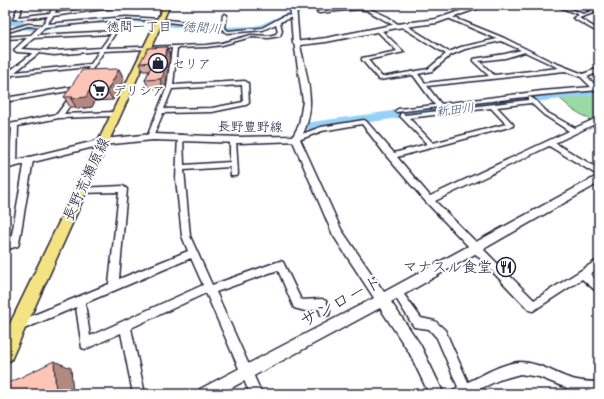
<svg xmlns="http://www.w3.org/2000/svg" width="604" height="399" viewBox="0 0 604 399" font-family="'Patrick Hand','Klee One',sans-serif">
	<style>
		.green { fill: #9adaa3; stroke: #5e7e6f }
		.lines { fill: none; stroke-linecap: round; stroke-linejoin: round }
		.river { fill: #96d2f7; fill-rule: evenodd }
		.minor-casing { stroke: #22223b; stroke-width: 3 }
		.tertiary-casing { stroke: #22223b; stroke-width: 3 }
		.secondary-casing { stroke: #22223b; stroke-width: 3 }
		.primary-casing { stroke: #22223b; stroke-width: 3 }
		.minor { fill: #fff; fill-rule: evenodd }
		.tertiary { fill: #fff; fill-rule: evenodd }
		.secondary { fill: #fff; fill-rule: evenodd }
		.primary { fill: #f4e382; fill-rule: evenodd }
		.wall { fill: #daa99d; stroke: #22223b }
		.shaded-wall { fill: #b2897f; stroke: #22223b }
		.building { fill: #fec4b6; stroke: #22223b }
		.labels { text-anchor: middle; stroke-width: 4; stroke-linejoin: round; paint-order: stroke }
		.far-neighbourhood-label { font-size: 13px; fill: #22223b; stroke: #fff }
		.far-water-label { font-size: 13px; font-style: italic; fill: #455773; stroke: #fff }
		.far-poi-label { font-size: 13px; fill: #22223b; stroke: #fff; text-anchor: start }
		.far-street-label { font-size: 13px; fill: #22223b; stroke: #fff }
		.street-label { font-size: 15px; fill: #22223b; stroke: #fff }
		.poi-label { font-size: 15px; fill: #22223b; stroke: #fff; text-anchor: end }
		.near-street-label { font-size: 18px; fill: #22223b; stroke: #fff }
	</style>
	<rect width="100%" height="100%" fill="#fff"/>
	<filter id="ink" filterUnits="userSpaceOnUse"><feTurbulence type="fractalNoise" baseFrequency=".025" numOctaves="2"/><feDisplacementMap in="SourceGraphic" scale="8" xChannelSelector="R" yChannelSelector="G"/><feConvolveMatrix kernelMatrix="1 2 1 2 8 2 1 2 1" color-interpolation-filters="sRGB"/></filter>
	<g filter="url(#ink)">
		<path class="green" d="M599 94V118L592 121 572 109 558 97Z"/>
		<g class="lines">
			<path class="river" d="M313 5H330L329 7 302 12 265 30 253 32 222 33 133 22 98 24 94 21 98 18 133 16 222 27 253 26 260 25 297 8Z
				M16 19 31 25 59 22 64 25 59 28 37 31 22 29 14 25 5 26V20Z
				M599 87V95L452 111 311 130 306 129 304 126 306 123 311 122 452 103Z"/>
			<g class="minor-casing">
				<path id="minor" d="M19 5H23L18 17 50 13 54 5H58L55 13 111 6 151 5 149 6 111 8 53 16 47 24 126 17 160 19 221 26 223 15 225 14 227 15 225 28 228 31 262 28 284 16 293 15 295 16 280 22 282 31 280 36 269 38 251 37 222 45 207 47 177 48 173 85 245 81 248 83 249 103 246 105 212 112 163 113 153 137 150 139 147 137 167 87 172 48 104 51 86 79 84 80 81 78 89 67 12 75 7 84 5 85V77L7 73 33 53 17 52 14 50 27 38 5 39V37L31 35 39 27 28 26 5 33V31L28 24 42 25 48 16 23 19H13ZM126 19 160 21 222 29 227 33 263 30 276 24 278 31 276 34 269 36 251 35 222 43 207 45 106 48 116 32V31L37 35 45 27ZM111 34 101 48 54 51 21 49 34 38ZM99 51 91 64 15 72 39 53 54 55ZM242 85 243 102 212 108 164 109 172 89Z
					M312 5H320L293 11 291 10Z
					M369 5H374L368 8 388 17 399 25V27C395 27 373 13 366 10 358 8 329 12 319 13L317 12 319 11 365 7Z
					M555 5H561L583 14 592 11 577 5C584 5 592 10 599 9V11L579 18 599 30V33L573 18 579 15Z
					M450 16 504 38 550 61 583 74 599 68V72L587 77 597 86H599V90L542 95 396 112 395 111 398 109 435 105 413 75 379 80 362 60V58L397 51 376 30 380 29 404 52 368 60 382 77 428 69 446 54 400 26V24H404L449 52 461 47 497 39 448 18V17ZM501 41 521 50 505 54 473 59V61L489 76 425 83 418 74 432 71 451 55 465 49ZM525 52 559 68 494 75 479 61 505 58ZM565 71 581 77 591 87 542 91 441 104 427 86Z
					M78 86 81 88 80 89 5 102V98Z
					M74 93 77 95 64 114 115 112 118 114 115 116 59 118 18 126 17 164 16 166H10L9 164 12 128 5 129V125L57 114 72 94Z
					M530 97 535 100 548 113 575 128 599 117V122L555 143 599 169V176L549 146 435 201 534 300 599 259V268L590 274 599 282V293L596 291 582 279 533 311 529 310 426 202 388 158 362 124 322 131 296 141 293 139 294 137 321 127 364 120 366 121 394 153 427 144 400 116V114L402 113 405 115 528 100V98ZM531 103 544 115 569 131 430 196 397 157 513 126V124L497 107ZM491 108 506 124 433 143 409 118Z
					M178 135H182L183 137 184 165 230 162V139L233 137 236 139 238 174 237 176H231L230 167 184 170 190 236 212 285 280 261 283 262 301 300 322 299 326 301 330 311 329 315 325 316 321 315 319 309 305 311 294 308 278 270 216 292 262 394H250L206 293 131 328 145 394H133L121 333 86 349 82 348 76 307 5 337V327L109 284 119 192 81 193 78 192 77 190 78 188 123 186 127 189 119 279 188 251 182 236 176 179ZM191 258 203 285 90 336 85 303Z
					M29 157 33 160 19 243 18 246 5 250V242L11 240 25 160Z
					M397 287 400 289 421 318 435 321 445 330 468 382C483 375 502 363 519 362 536 362 551 371 566 377 577 381 587 382 599 382V394L577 392 539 377 520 374 499 380 469 394H452L454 390 458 387 437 338 429 329 414 327 394 295 392 292 394 289Z"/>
			</g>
			<g class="tertiary-casing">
				<path id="tertiary" d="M290 5H296L299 43 296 45 293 43Z
					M296 136 300 139 341 229 384 292 599 175V183L391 302 420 344 444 394H429L410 354 380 308 220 394H198L200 389 374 298 333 235 292 139Z
					M103 139 107 142 106 144 5 169V163Z"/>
			</g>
			<g class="secondary-casing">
				<path id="secondary" d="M478 5H487L437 23 397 28 326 42 300 45C307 79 319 109 299 141L239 143 153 140 103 145 98 142 103 139 153 134 239 137 293 136 299 125 303 101 294 42 326 38 397 24 436 19Z"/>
			</g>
			<g class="primary-casing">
				<path id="primary" d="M164 5H170L11 360 5 363V334Z"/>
			</g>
			<use href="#minor" class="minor"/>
			<use href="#tertiary" class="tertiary"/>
			<use href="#secondary" class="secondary"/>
			<use href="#primary" class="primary"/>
		</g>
		<path class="wall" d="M167 47 170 56 166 85 163 88 149 89 145 80 149 71H143L140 63Z
			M119 69 124 79 113 100 95 101 92 107 77 109 76 107H70L64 97Z"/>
		<path class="shaded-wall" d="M167 47 170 56 166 85 163 88 160 79Z
			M119 69 124 79 113 100 107 91Z
			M89 91 95 101 92 107 77 109 71 99Z
			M54 361 71 368 73 394H56Z"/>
		<path class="building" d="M167 47 163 76 160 79 145 80 153 62 140 63 148 48Z
			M119 69 107 91H89L86 97 71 99 73 97H64L82 70Z
			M54 361 56 394H5V385Z"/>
	</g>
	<defs>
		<g id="shop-ring" transform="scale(1)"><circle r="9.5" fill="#fff" stroke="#22223b" stroke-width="1.5"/><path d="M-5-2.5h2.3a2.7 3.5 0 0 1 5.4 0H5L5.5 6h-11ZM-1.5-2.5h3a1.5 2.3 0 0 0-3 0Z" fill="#22223b"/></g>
		<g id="supermarket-ring" transform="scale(1)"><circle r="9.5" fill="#fff" stroke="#22223b" stroke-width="1.5"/><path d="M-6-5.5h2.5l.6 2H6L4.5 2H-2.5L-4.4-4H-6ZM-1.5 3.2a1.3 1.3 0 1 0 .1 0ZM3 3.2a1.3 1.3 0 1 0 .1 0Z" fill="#22223b"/></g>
		<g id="restaurant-ring" transform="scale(1)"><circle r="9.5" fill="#fff" stroke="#22223b" stroke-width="1.5"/><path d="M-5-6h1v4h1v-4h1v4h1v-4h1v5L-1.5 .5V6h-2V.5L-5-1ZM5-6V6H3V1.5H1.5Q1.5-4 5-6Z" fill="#22223b"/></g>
	</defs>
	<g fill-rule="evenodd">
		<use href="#shop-ring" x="158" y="63"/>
		<use href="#supermarket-ring" x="99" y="90"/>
		<use href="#restaurant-ring" x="506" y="267"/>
	</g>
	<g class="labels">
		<g class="far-neighbourhood-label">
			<text x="139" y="31">徳間一丁目</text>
		</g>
		<g class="far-water-label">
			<text transform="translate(202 27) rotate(4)" y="5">徳間川</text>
			<text transform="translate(455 109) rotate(-7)" y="5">新田川</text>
		</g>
		<g class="far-poi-label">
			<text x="172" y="68">セリア</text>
			<text x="113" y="95">デリシア</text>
		</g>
		<g class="far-street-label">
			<text transform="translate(250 126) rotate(1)" y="5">長野豊野線</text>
		</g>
		<g class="street-label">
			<text transform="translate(86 179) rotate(-65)" y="5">長野荒瀬原線</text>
		</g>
		<g class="poi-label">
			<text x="492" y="272">マナスル食堂</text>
		</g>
		<g class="near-street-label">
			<text transform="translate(341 301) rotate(-28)" y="6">サンロード</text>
		</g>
	</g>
	<rect width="604" height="399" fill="none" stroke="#fff" stroke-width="20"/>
	<rect x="10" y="10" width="584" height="379" fill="none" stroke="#22223b" stroke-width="1.5" filter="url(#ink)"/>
</svg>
